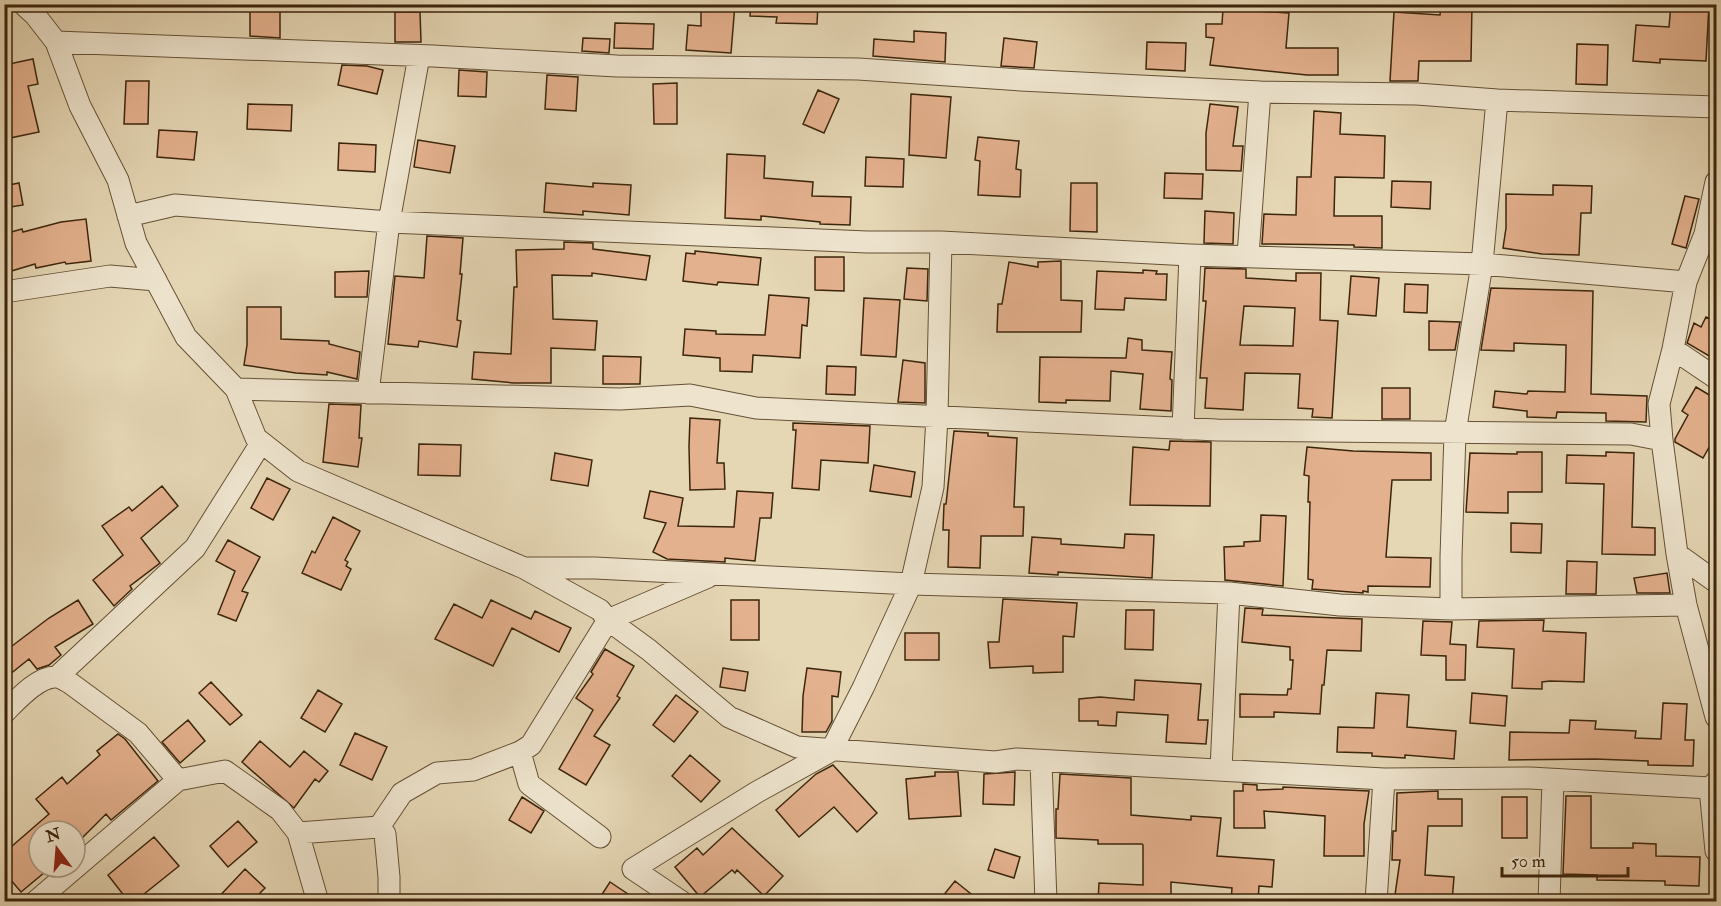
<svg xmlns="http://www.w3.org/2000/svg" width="1721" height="906" viewBox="0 0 1721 906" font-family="'IM FELL Double Pica',serif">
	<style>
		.building { fill: #e4b18e; stroke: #3c250c; stroke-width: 1.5; fill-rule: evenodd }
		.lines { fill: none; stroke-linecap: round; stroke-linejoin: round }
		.minor-casing { stroke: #665136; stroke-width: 23 }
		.minor { stroke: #eee4ce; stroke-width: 21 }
	</style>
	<rect width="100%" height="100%" fill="#e5d6b4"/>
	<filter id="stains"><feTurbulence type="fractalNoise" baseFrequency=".00333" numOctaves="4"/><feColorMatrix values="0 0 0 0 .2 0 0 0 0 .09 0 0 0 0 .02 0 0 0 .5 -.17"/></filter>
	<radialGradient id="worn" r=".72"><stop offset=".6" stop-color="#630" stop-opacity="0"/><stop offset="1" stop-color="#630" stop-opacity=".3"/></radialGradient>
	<path class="building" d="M250 4H280V38L250 36Z
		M701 4H735L731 53 686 50 688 25 701 26Z
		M751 4H818L817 24 776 23 777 17 750 16Z
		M1441 4H1472L1471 61H1419L1418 81H1390L1394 12 1440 15Z
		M1671 4H1709L1706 61 1660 59V63L1633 61 1636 25 1669 27Z
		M1223 9 1289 13 1286 48H1338V75H1307L1210 65 1214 38 1206 37V24H1222Z
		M395 12H420L421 42H395Z
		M615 23 654 24 653 49 614 48Z
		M914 31 946 33 945 62 873 56 874 39 914 42Z
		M583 38 610 39 609 53 582 51Z
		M1004 38 1037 42 1034 68 1001 66Z
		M1147 42 1186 43 1185 71 1146 69Z
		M1577 44 1608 45 1607 85 1576 84Z
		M33 59 38 84 28 86 39 132 10 138 4 112V65Z
		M342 65 367 66 383 70 377 94 338 85Z
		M459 70 487 72 486 97 458 96Z
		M547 75 578 77 576 111 545 109Z
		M126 81H149L148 124H124Z
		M677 83V124H654L653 84Z
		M818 90 839 99 824 133 803 124Z
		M911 94 951 97 946 158 909 155Z
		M248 104 292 105 291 131 247 129Z
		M1210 104 1238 107 1233 146H1243L1241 171 1206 170V133Z
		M1314 111 1341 113 1340 134 1385 136 1384 178 1335 177 1334 216H1382V248L1354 247V245L1262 244 1264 214 1296 215 1297 177H1311Z
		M159 130 197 132 194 160 157 157Z
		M978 137 1019 141 1016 169 1021 170 1020 197 978 195 980 161 975 160Z
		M418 140 455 146 450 173 414 167Z
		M339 143 376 145 375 172 338 170Z
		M727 154 765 156 764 178 813 182 812 196 851 197 850 225 820 224V222L761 216V220L725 218Z
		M866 157 904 159 903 187 865 186Z
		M1165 173 1203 174 1202 199 1164 198Z
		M1392 181 1431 182 1430 209 1391 207Z
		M19 183 23 205 4 208V186Z
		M546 183 593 187V183L631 185 629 215 583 211V215L544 212Z
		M1071 183H1097V232L1070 231Z
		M1553 185 1592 186 1591 213H1581L1579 255 1542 254 1503 248 1506 228V194L1553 195Z
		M1685 196 1699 199 1686 248 1672 244Z
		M1205 211 1234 213 1233 244 1204 243Z
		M86 219 91 261 66 264 65 262 36 268 35 264 8 272 4 259V234L22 229 23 232 61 222Z
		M427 236 463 238 460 274H462L457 320 461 321 457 347 419 341 418 347 388 344 395 276 424 278Z
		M564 242 593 243V249L650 256 646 280 592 273V276L552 275 553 319 597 321 595 350 551 348V383H514L472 379 474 352 511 354 514 287H517L516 250 564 249Z
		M695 251 761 258 758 285 718 282 717 285 683 281 686 253 695 254Z
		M815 257H844V291L815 290Z
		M1061 261V300L1082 301 1081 332H997L998 304H1002L1009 262 1038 267V262Z
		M907 268 928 269 927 301 904 299Z
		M1205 268 1246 269V278L1296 281V273H1321L1320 320 1338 321 1332 418 1312 417 1313 409 1298 408 1300 374 1245 373 1243 410 1205 408 1207 378H1200L1206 301H1203ZM1244 306 1295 308 1293 346 1240 345Z
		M1143 270 1157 271 1156 274H1167L1166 300 1125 298 1124 310 1095 309 1097 271 1143 273Z
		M369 271 367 297H335V272Z
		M1351 276 1379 278 1376 316 1348 314Z
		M1405 284 1428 285 1427 313 1404 312Z
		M1491 288 1593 291 1591 394 1647 396 1646 422 1606 421V413L1557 412 1556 418 1527 417V411L1493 407 1495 391 1527 394 1528 391 1565 392 1566 348V345L1514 343V351L1481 350Z
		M769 295 809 298 807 326 802 325 800 358 753 355 752 372 720 371V358L683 355 685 329 716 331V334L765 335Z
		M864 298 900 300 896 357 861 355Z
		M247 307H281V339L329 341V344L360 352 357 379 327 372V375L296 373 244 365 247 345Z
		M1706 317 1716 322V360L1687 343 1694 323 1701 327Z
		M1429 321 1460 322 1455 350H1429Z
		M1128 338 1142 340V350L1172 352 1170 379 1172 380 1171 411 1140 409 1143 374 1111 371 1110 401 1066 400V403L1039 402 1040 357 1126 358Z
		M603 356 641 357 640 384H603Z
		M903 360 925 363V403L898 402Z
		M827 366 856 367 855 395 826 394Z
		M1696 387 1716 399V435L1703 458 1675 442V439L1688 415 1682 411Z
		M1382 388H1410V419H1382Z
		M329 404 361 405 359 438H362L358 467 323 462Z
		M690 418 720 420 717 463H724L725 489 690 490 689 446Z
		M793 423 870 426 868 463 821 460 819 490 792 488 796 430H793Z
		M954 431 988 433V436L1017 438 1014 507H1024L1023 536H981L980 568 948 567 949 530H943L944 504H946Z
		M1170 441 1211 442 1210 506 1130 505 1133 447 1169 450Z
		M419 444 461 445 460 476 418 475Z
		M1307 447 1353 451 1431 453V480H1392L1386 557 1431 558 1430 587 1368 586V592L1363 591V593L1312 589 1313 580 1308 579 1310 502H1308L1309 476 1304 475Z
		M1517 452H1542V492H1508V513L1466 512 1470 453 1517 454Z
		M1606 452 1634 453 1632 527 1655 528V555L1602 554 1604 484 1566 483 1567 455 1606 456Z
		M555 453 592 460 588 486 551 480Z
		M874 465 915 472 911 497 870 491Z
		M267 478 290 489 273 520 251 508Z
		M162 486 178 506 141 538 160 563 130 586 132 589 114 606 93 580 123 555 102 526 129 507 132 511Z
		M650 491 683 498 678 526 734 527 737 491 773 493 771 518H760L755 561 725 558V562L667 559 653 552 666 523 644 518Z
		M1261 515 1286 516 1283 586 1225 580 1224 547 1244 546V542L1260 541Z
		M333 517 360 531 345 560 348 562 346 566 351 569 341 590 302 573 312 551 315 553Z
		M1511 523 1542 524 1541 553 1511 552Z
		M1125 534 1154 535 1152 578 1058 572V575L1029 573 1032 537 1061 539V544L1124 548Z
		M228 540 260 557 242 591 248 593 236 621 218 614 235 571 216 561Z
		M1567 561 1597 562 1596 594H1566Z
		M1667 573 1670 593H1637L1634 578Z
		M1003 599 1077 603 1074 637 1063 636V672L1033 673V666L990 668 988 642H999Z
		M78 600 93 624 55 647 61 655 49 665 37 669 29 659 4 679V652L49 618Z
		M491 600 531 619 535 611 571 628 559 652 512 628 493 666 435 639 454 604 482 618Z
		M731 600H759V640H731Z
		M1245 608 1263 609 1262 615 1362 619 1361 651 1327 650 1324 685H1322L1320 714 1274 712V717H1240V694L1287 695 1288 689H1291L1293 660H1290V647L1242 642Z
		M1126 610H1154L1153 650 1125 649Z
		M1544 620 1543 631 1586 633 1584 682 1550 681 1542 682V689L1512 688 1514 649 1477 647 1479 621Z
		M1423 621 1452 622 1450 644 1466 645 1465 680H1446V656L1421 655Z
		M905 633H939V660H905Z
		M605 649 634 666 617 696 620 698 594 736 610 745 586 785 559 769 593 710 576 698 593 674 591 672Z
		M723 668 748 672 745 691 720 687Z
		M807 668 841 672 838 697 832 696V721L826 732H802L803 696Z
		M1135 680 1201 684 1198 720H1208L1206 744 1166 742 1168 715 1117 712 1116 726 1098 725V721H1079V699L1100 697 1134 700Z
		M211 682 242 715 230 725 199 693Z
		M318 690 342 704 325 732 301 718Z
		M1376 693 1409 695 1407 727 1456 731 1454 759 1405 755V758L1372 756V753L1337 752 1338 727 1374 728Z
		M1472 693 1507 696 1505 726 1470 723Z
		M676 695 698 712 674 742 653 725Z
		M1663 703 1687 704 1685 740H1694L1693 766 1648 765V761L1595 759 1509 760 1510 732 1569 733 1570 720 1596 721 1595 729 1636 731 1635 738 1661 739Z
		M188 720 205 741 180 763 162 742Z
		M355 733 387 747 372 780 340 765Z
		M118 734 125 739 158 781 111 820 106 814 75 845V831H39V867H51L21 892 4 872V853L49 814 36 799 62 777 67 784 100 755 97 751Z
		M260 741 290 767 304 751 328 771 319 782 315 779 294 808 242 762Z
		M690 755 720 781 701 802 672 776Z
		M833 765 877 813 857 832 834 807 799 837 776 810 816 774Z
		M935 772H958L961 816 909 819 906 779 935 776Z
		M1015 772 1014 805 983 804 984 774Z
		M1060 774 1131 778V815L1191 820V816L1221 818 1217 856 1274 860 1272 887 1259 886 1258 902H1231L1232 888 1171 882V902H1098L1099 883 1143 885V845L1142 844H1098V840L1056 838V809H1058Z
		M1243 784 1257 785V790L1283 789V787L1369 791 1364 824V856H1324L1325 816 1264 811 1265 828H1234V791H1243Z
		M1438 791V799H1462V826H1428L1425 875 1454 877 1452 902H1394L1400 860H1392L1393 831H1396L1397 793Z
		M1566 796H1591V848H1633V843L1656 844V856L1700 857 1699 886 1665 885V881L1597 880V875L1563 874Z
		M522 797 544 811 531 833 509 820Z
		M1502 797H1527V838H1502Z
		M238 821 257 842 228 867 210 846Z
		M732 828 783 876 764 896 737 870 735 873 732 870 700 897 675 867 697 848 703 855Z
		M154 837 179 866 134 902H129L108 875Z
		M995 849 1020 857 1014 878 988 870Z
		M245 869 265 888 251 902H214Z
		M955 881 981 902H938Z
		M610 882 640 902H597Z"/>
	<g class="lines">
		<g class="minor-casing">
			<path id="minor" d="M23 4 35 15 56 42 80 106 118 180 136 243 186 337 236 389 256 438 298 471 524 568 600 610 608 620 649 650 729 717 797 747 995 762 1017 759 1384 779 1530 778 1710 788
				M56 42 433 56 617 66 858 69 1021 80 1260 92 1417 94 1497 100 1716 107
				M1716 182 1705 234 1686 282 1673 349 1659 404 1662 440 1677 554 1686 605 1716 717
				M128 216 175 205 389 222 867 242H941L1190 255 1482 264 1686 282
				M1248 255 1260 92
				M4 292 110 276 156 280
				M1673 349 1716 378
				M236 389 620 399 690 395 756 408 1217 430 1631 434 1662 440
				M368 393 389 222 419 56
				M1183 429 1190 255
				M1677 554 1716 582
				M527 568H595L911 584 1229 593 1340 605 1451 609 1686 605
				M1451 609V557L1455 433 1482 264 1497 100
				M58 676 195 548 261 443
				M4 713C16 701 38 676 56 677 61 677 66 681 70 683L138 733 178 780 225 771 280 810 298 833
				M520 752 529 784 600 837
				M1041 761 1046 902
				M1221 770 1229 593
				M1716 782 1710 788 1716 851
				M379 827 402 793 437 773 473 770 520 752 531 745 608 620 708 577
				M35 902 178 780
				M318 902 298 833 379 827 385 834 389 877V902
				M682 902 633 869 757 792 831 751 863 688 911 584 933 487 937 417 941 242
				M1376 902 1384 779
				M1549 902 1553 780"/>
		</g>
		<use href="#minor" class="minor"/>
	</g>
	<rect width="1721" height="906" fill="none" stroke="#e5d6b4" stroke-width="24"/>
	<rect x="6" y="6" width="1709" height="894" fill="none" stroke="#3c250c" stroke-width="3"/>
	<rect x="12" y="12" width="1697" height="882" fill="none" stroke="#3c250c" stroke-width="1.5"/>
	<g transform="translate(57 849) rotate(344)"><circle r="28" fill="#eee4ce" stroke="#a79880" stroke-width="1.5"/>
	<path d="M0-4.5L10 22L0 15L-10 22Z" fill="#8f2418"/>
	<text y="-9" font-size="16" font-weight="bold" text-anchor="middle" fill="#3c250c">N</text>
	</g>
	<path d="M1502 867v9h126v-9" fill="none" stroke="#3c250c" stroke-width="3"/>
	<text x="1511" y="867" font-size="18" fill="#3c250c" stroke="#eee4ce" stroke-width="4.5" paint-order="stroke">50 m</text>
	<rect width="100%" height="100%" filter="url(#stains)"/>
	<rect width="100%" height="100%" fill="url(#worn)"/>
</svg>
